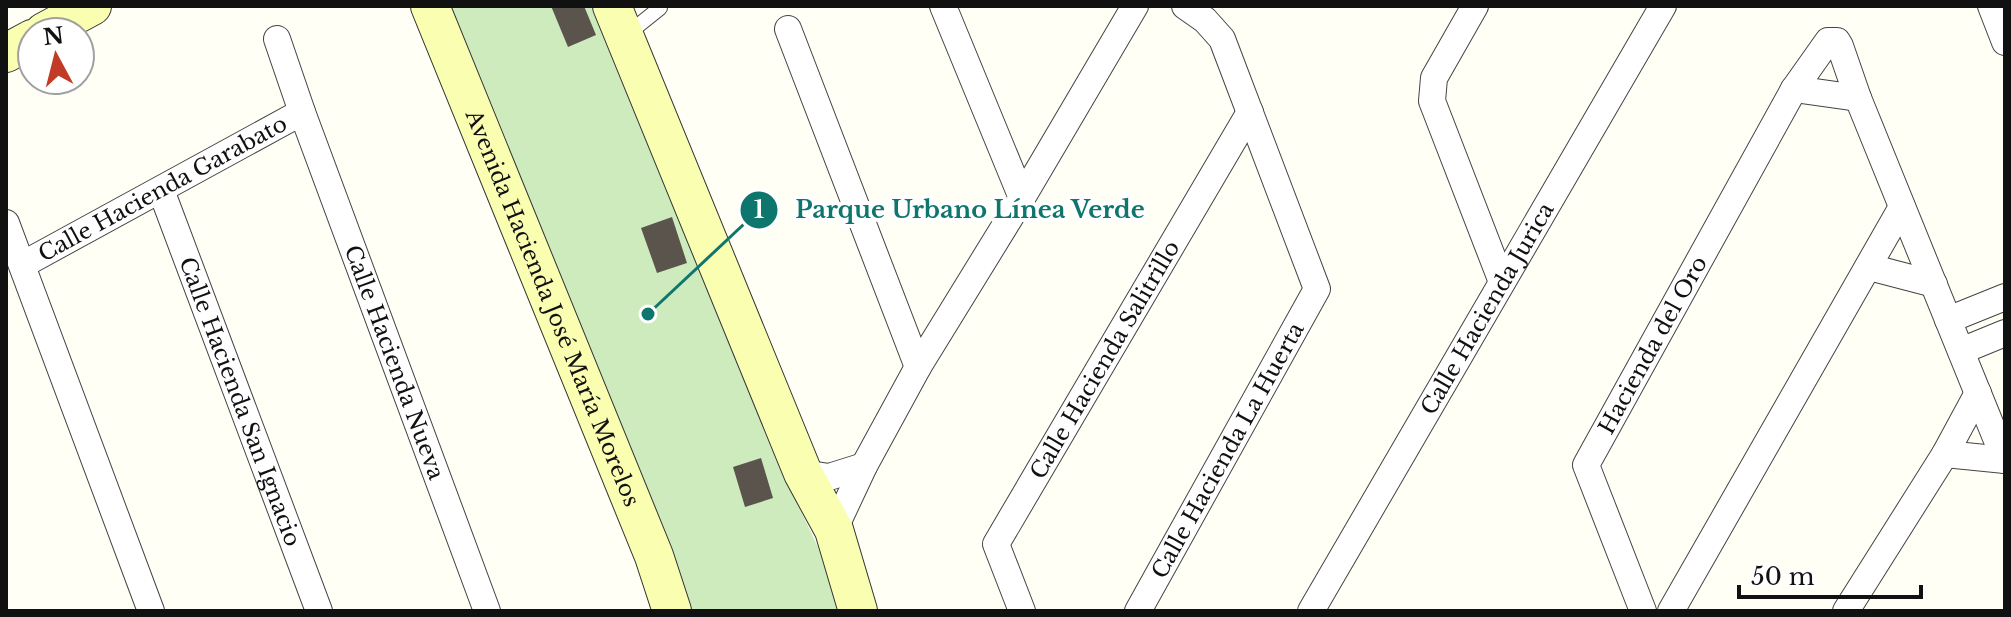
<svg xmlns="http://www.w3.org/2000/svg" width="2011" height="617" viewBox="0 0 2011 617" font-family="'Libre Baskerville',serif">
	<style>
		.green { fill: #cdebbd }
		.building { fill: #5a544d }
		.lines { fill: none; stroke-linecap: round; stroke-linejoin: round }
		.lane-casing { stroke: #444; stroke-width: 16 }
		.street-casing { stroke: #444; stroke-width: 28 }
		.secondary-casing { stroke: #333; stroke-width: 40 }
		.lane { stroke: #fff; stroke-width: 14 }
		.street { stroke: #fff; stroke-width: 26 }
		.secondary { stroke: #f9feb0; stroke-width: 38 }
		.labels { text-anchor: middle; stroke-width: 8; stroke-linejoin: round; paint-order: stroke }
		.street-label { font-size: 22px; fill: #111; stroke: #fff }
		.leader { fill: none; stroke: #0f766e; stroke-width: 3 }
		.callout-dot { fill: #0f766e; stroke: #fff; stroke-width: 3 }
		.mark-label { font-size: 24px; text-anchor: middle; font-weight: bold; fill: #fff }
		.callout-label { font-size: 24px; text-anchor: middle; font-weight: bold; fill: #0f766e; stroke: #fff; stroke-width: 8; stroke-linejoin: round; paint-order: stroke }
	</style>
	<rect width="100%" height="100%" fill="#fffff5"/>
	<path class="green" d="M447 6H603L785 478 818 547 838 611H692L509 150Z"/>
	<path class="building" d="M551 6H584L596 35 568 47Z
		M672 217 687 263 657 273 641 228Z
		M761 458 773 498 745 507 733 467Z"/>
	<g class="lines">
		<g class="lane-casing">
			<path id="lane" d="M625 36 660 8V6"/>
		</g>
		<g class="street-casing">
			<g id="street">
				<path d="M943 6 1022 198"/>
				<path d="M1475 6 1434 78 1432 101 1502 282"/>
				<path d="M1991 6 2005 42"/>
				<path d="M788 29 918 367"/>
				<path id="s1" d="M277 39 302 112 487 611"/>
				<path d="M1794 89 1858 98"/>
				<path id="s2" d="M161 190 319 611"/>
				<path d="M6 223 151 611"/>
				<path id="s3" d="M22 265 302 112"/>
				<path d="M1869 267 1934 284"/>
				<path d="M1948 320 2005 297"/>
				<path d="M1961 351 2005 333"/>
				<path d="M1945 454 2005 460"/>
				<path d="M803 473 829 477 864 466"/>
				<path d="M834 530 864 466 918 367 1022 198 1135 6"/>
				<path id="s4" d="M1022 611 996 544 1250 112"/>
				<path id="s5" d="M1138 611 1317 289 1222 39 1205 20 1185 6"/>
				<path id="s6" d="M1311 611 1663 6"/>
				<path id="s7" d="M1643 611 1586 465 1794 89 1828 41H1837L1840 46 1858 98 2005 460"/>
				<path d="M1671 611 1902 207"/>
				<path d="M1846 611 1945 454 1978 393"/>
			</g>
		</g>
		<g class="secondary-casing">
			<g id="secondary">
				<path id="s8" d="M430 6 654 556 672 611"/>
				<path d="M612 6 803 473 834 530 858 611"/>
				<path d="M44 32 92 6"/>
				<path d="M6 53 32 39"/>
			</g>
		</g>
		<use href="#lane" class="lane"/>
		<use href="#street" class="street"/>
		<use href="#secondary" class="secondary"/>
	</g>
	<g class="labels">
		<g class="street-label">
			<text dy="8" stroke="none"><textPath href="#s3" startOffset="160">Calle Hacienda Garabato</textPath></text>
			<text dy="8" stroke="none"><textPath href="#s8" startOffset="326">Avenida Hacienda José María Morelos</textPath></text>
			<text dy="8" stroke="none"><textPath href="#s6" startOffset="350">Calle Hacienda Jurica</textPath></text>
			<text dy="8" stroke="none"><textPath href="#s7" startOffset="294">Hacienda del Oro</textPath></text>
			<text dy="8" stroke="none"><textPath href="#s4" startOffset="286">Calle Hacienda Salitrillo</textPath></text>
			<text dy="8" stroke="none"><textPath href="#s1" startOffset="344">Calle Hacienda Nueva</textPath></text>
			<text dy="8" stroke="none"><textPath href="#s2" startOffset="226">Calle Hacienda San Ignacio</textPath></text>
			<text dy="8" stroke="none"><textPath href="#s5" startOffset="184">Calle Hacienda La Huerta</textPath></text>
		</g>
	</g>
	<path class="leader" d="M648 314L759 210"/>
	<g class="callout-dot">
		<circle cx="648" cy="314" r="8"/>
		<circle cx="759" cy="210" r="20"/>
	</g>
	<g class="mark-label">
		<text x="759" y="218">1</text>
	</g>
	<g class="callout-label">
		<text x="970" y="218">Parque Urbano Línea Verde</text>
	</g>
	<rect width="2011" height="617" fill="none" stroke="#111111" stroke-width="16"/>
	<g transform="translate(56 56) rotate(353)"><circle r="38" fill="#ffffff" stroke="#a0a0a0" stroke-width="2"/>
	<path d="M0-6L14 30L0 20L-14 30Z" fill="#c23b27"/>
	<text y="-12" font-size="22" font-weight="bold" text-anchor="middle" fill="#111111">N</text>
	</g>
	<path d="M1739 585v12h182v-12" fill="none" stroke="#111111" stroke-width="4"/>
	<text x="1751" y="585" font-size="24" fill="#111111" stroke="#ffffff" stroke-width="6" paint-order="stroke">50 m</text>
</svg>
